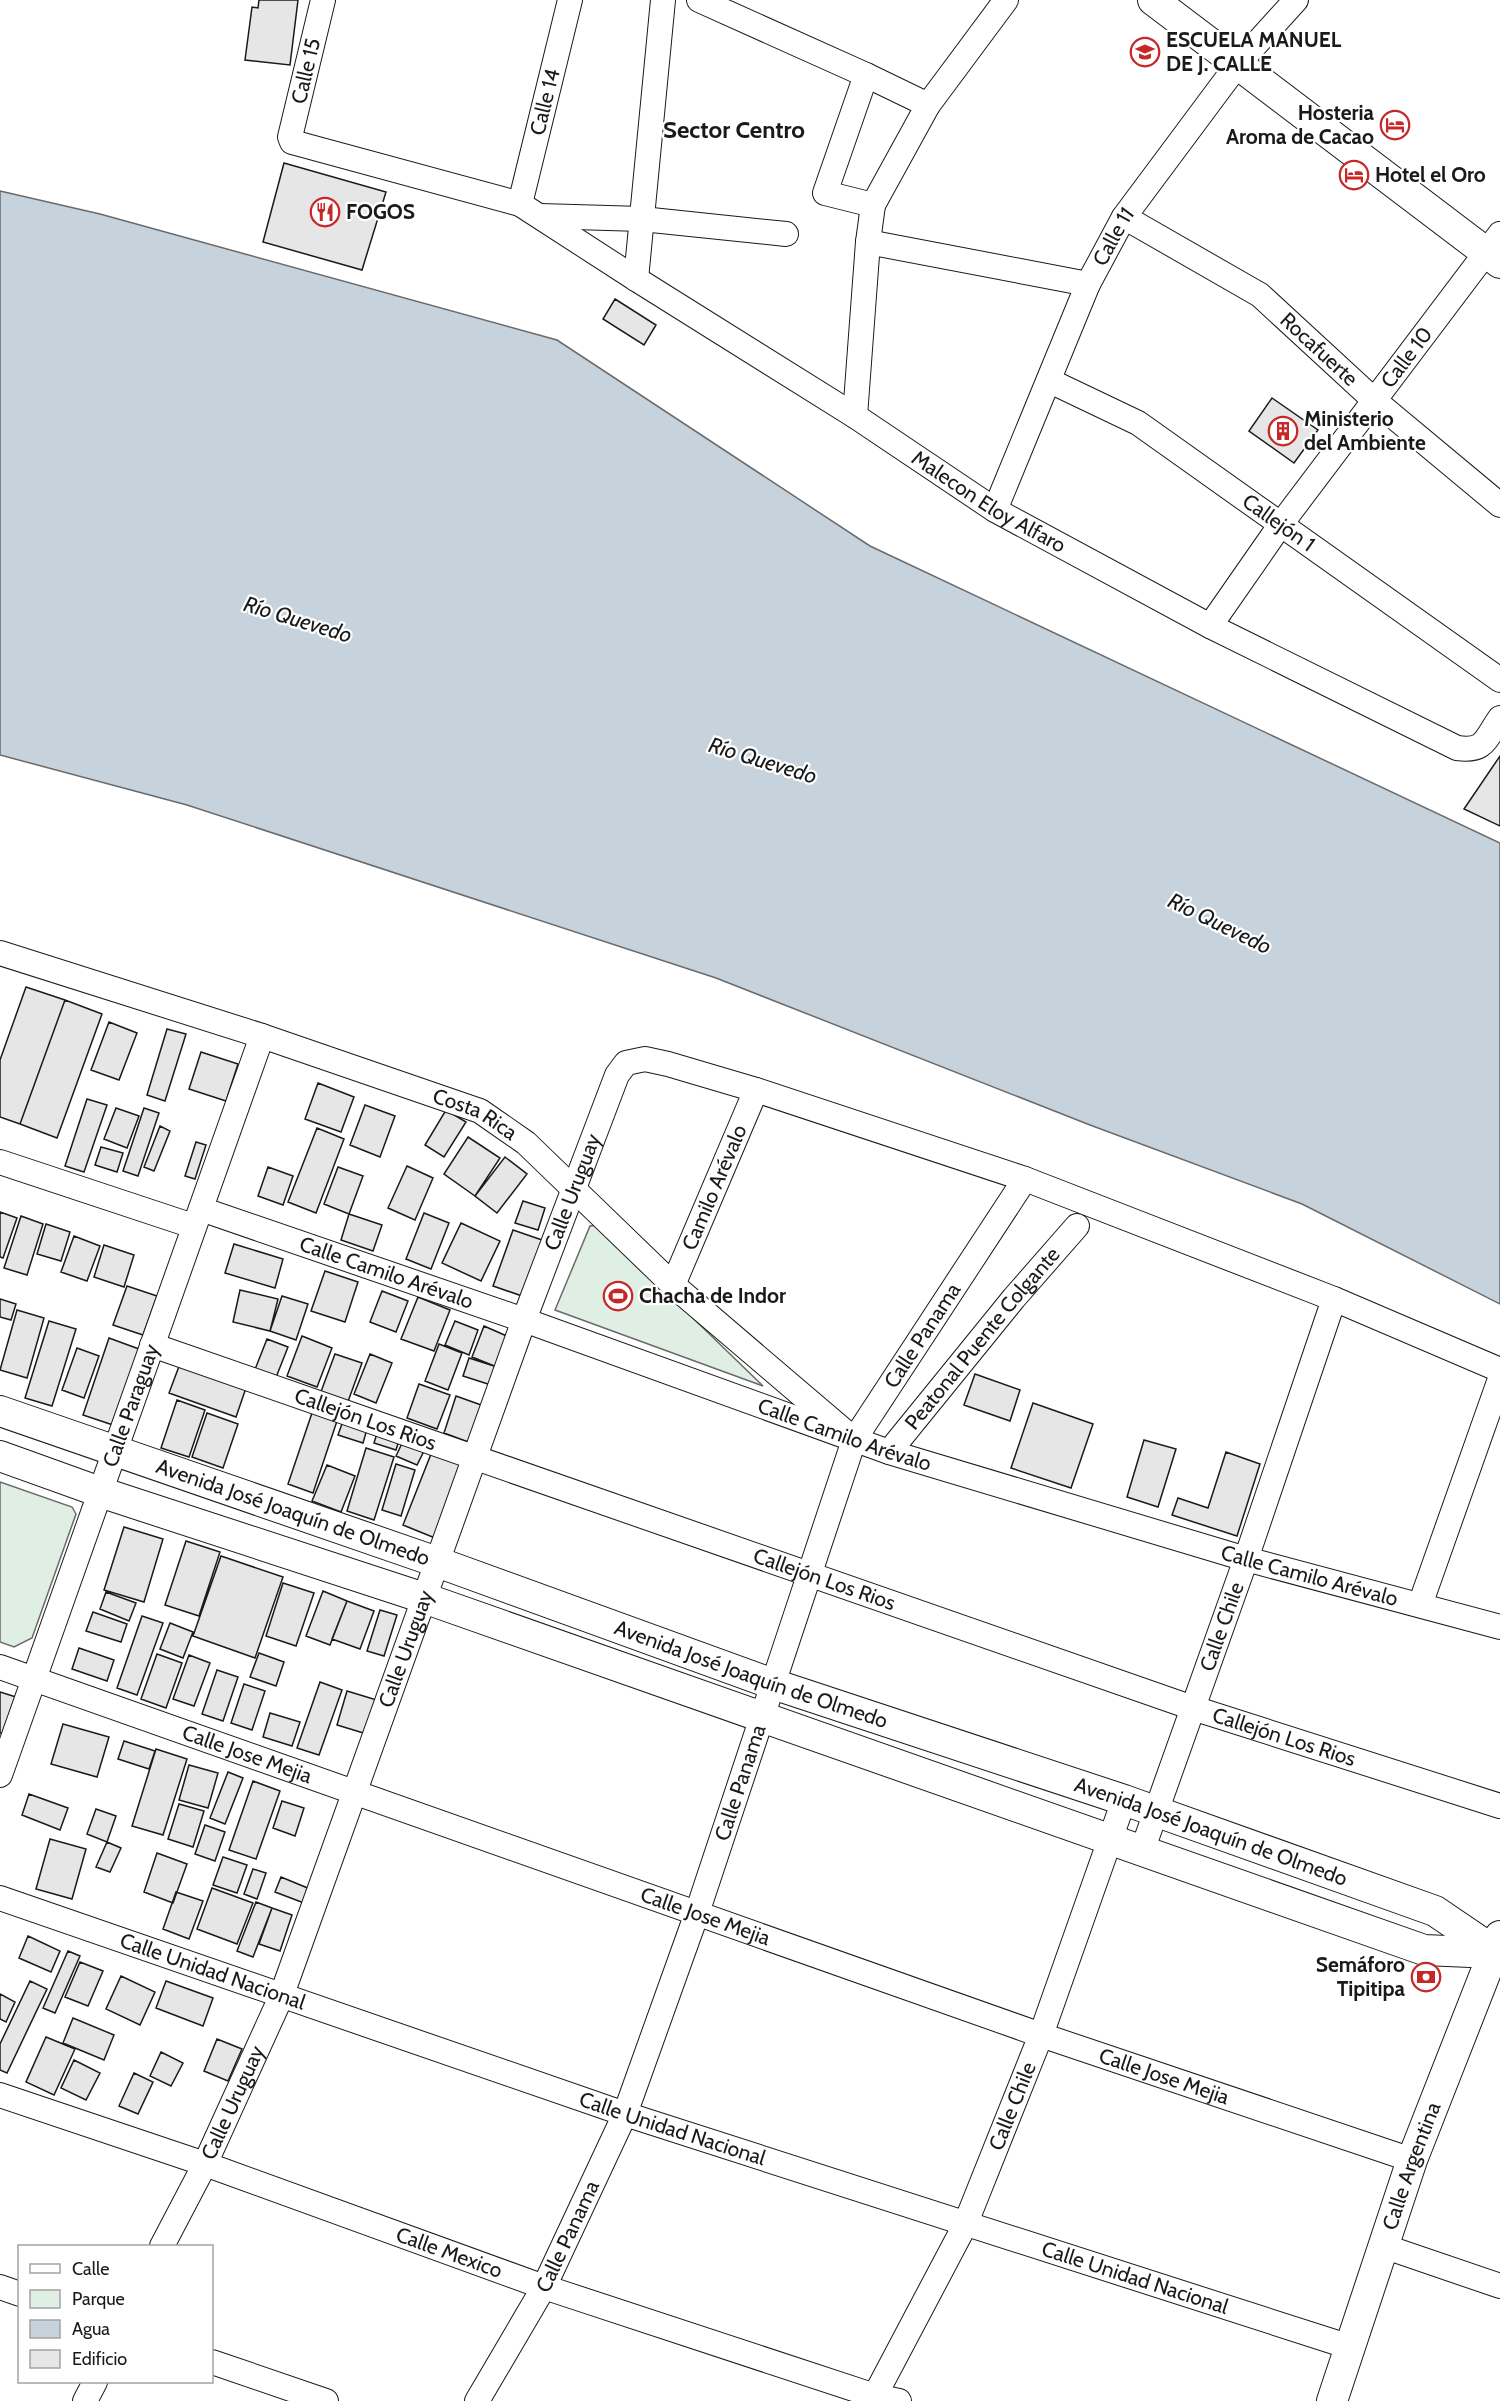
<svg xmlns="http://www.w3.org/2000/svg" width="1500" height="2401" viewBox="0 0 1500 2401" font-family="Cabin,sans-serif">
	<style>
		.green { fill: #e0efe3; stroke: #6a6a6a; stroke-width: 1.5 }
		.water { fill: #c6d2dc; stroke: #6a6a6a; stroke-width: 1.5 }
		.building { fill: #e6e6e6; stroke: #1a1a1a; stroke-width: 1.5 }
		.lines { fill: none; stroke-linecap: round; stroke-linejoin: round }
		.minor-casing { stroke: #1a1a1a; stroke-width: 26 }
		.major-casing { stroke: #1a1a1a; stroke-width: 32 }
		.minor { stroke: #fff; stroke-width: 24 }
		.major { stroke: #fff; stroke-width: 30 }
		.labels { text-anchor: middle; stroke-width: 4.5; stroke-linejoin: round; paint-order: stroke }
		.poi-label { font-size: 21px; font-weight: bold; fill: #1a1a1a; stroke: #fff; text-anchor: start }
		.street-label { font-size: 21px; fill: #1a1a1a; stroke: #fff }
		.water-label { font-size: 22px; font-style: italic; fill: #1a1a1a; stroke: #fff }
		.quarter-label { font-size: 24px; font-weight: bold; fill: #1a1a1a; stroke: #fff }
	</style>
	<rect width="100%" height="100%" fill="#fff"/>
	<path class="green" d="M597 1225 763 1386 555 1310 590 1226Z
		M0 1482 72 1507 76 1514 32 1638 14 1647 0 1642Z"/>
	<path class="water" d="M0 191 100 214 557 340 870 546 1500 843V1304L1302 1204 1090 1125 716 978 187 805 0 755Z"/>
	<path class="building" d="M259 0H298L290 65 245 60 252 7 258 8Z
		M284 163 386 192 362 270 263 242Z
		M615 299 656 325 644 345 603 319Z
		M1272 398 1318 430 1294 463 1249 431Z
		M1500 756V826L1464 809Z
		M26 987 65 1000 20 1124 0 1117V1060Z
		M65 1000 102 1014 57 1138 20 1124Z
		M109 1022 137 1033 119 1080 91 1070Z
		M167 1029 186 1034 165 1101 147 1095Z
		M201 1052 238 1064 226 1101 189 1089Z
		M318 1083 354 1097 341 1132 305 1119Z
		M87 1099 107 1105 84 1172 65 1166Z
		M365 1105 395 1116 380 1157 350 1145Z
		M116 1108 139 1116 127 1148 104 1139Z
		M144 1108 159 1113 138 1176 123 1171Z
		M446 1110 466 1122 444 1157 425 1145Z
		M160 1126 170 1131 154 1171 144 1167Z
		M317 1128 344 1139 316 1213 288 1202Z
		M468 1137 500 1158 475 1196 444 1174Z
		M196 1142 206 1145 195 1179 185 1176Z
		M101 1147 123 1153 117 1172 95 1165Z
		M505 1157 527 1174 497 1213 475 1196Z
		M407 1166 433 1178 415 1220 388 1208Z
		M268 1167 293 1176 283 1205 258 1196Z
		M338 1167 363 1176 349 1214 324 1204Z
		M523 1201 545 1208 538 1230 515 1223Z
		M0 1212 17 1218 3 1258 0 1257Z
		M424 1213 449 1223 431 1269 406 1259Z
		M349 1214 382 1225 373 1251 341 1240Z
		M21 1216 43 1224 27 1275 4 1268Z
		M461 1223 500 1241 481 1281 442 1263Z
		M46 1224 70 1232 61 1261 37 1254Z
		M513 1230 545 1241 525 1297 493 1286Z
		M74 1236 100 1246 87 1281 61 1272Z
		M234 1244 283 1259 275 1288 225 1273Z
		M104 1245 134 1255 124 1287 94 1277Z
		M325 1271 358 1282 345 1322 311 1311Z
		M127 1286 157 1296 143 1335 113 1325Z
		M240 1290 278 1299 270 1331 233 1322Z
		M382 1291 408 1301 396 1332 370 1322Z
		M282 1296 308 1304 296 1340 270 1331Z
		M418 1297 450 1310 434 1351 401 1339Z
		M0 1299 16 1304 11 1320 0 1317Z
		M17 1310 44 1318 27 1378 0 1370Z
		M49 1321 76 1329 52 1406 25 1398Z
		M455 1321 478 1330 469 1355 445 1345Z
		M484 1326 509 1337 497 1367 472 1357Z
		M302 1336 332 1348 317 1387 287 1376Z
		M109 1338 139 1349 113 1425 83 1415Z
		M267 1339 288 1347 273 1385 252 1377Z
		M439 1344 462 1353 448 1390 425 1381Z
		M77 1348 99 1356 84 1398 62 1390Z
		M335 1354 362 1363 346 1407 319 1397Z
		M370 1354 392 1363 376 1403 354 1394Z
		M469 1358 497 1367 491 1385 463 1376Z
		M181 1361 247 1385 236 1417 169 1393Z
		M975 1374 1020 1390 1010 1421 964 1405Z
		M419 1384 450 1395 437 1429 407 1418Z
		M456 1396 484 1406 471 1443 444 1433Z
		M177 1400 205 1410 189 1457 161 1448Z
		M1033 1403 1093 1424 1071 1488 1011 1468Z
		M313 1410 338 1418 313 1493 288 1484Z
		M207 1413 238 1424 223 1468 192 1457Z
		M343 1421 367 1429 363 1443 338 1435Z
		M378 1430 400 1437 396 1450 374 1443Z
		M405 1437 426 1447 417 1465 396 1456Z
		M1144 1440 1176 1449 1158 1507 1127 1497Z
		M366 1448 394 1457 374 1520 347 1511Z
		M433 1449 466 1462 435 1538 403 1525Z
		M1226 1452 1260 1464 1237 1536 1172 1515 1178 1498 1208 1508Z
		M396 1464 415 1470 401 1516 382 1510Z
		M327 1465 355 1476 341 1512 312 1501Z
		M124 1527 163 1539 144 1602 104 1590Z
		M186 1541 220 1552 199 1616 165 1605Z
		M221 1556 283 1577 255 1658 193 1636Z
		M283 1583 314 1593 296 1646 266 1636Z
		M323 1591 347 1601 330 1645 306 1636Z
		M106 1592 136 1603 129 1621 100 1609Z
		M347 1601 374 1611 360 1649 332 1639Z
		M380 1610 397 1615 384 1656 367 1651Z
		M93 1612 127 1624 121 1642 86 1631Z
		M142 1616 163 1623 137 1695 117 1688Z
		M170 1623 193 1632 183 1658 160 1649Z
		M79 1648 114 1660 107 1681 72 1669Z
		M259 1653 284 1662 276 1686 250 1677Z
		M157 1654 182 1663 166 1708 141 1699Z
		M189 1655 210 1663 194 1706 173 1699Z
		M217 1670 238 1677 223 1721 202 1714Z
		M320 1682 342 1690 319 1755 297 1748Z
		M244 1684 265 1691 252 1730 231 1723Z
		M347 1691 380 1701 370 1735 337 1725Z
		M0 1692 16 1697 4 1734 0 1733Z
		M270 1713 300 1722 292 1746 263 1737Z
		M63 1724 109 1737 97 1777 51 1764Z
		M124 1741 155 1751 149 1769 118 1759Z
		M156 1749 187 1759 163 1835 132 1826Z
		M189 1765 218 1773 208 1808 179 1800Z
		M228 1772 243 1778 225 1824 210 1818Z
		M253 1781 280 1791 256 1859 229 1850Z
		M29 1794 68 1808 60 1830 22 1815Z
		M282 1801 304 1808 295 1836 273 1828Z
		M179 1804 204 1811 193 1847 168 1839Z
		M96 1809 116 1816 107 1842 87 1834Z
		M205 1825 225 1832 215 1861 195 1854Z
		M50 1839 86 1849 72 1899 36 1889Z
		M107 1842 121 1848 110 1872 96 1867Z
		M157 1853 187 1864 173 1903 144 1892Z
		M223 1857 247 1865 237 1893 213 1885Z
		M253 1869 266 1873 257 1899 244 1894Z
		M281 1877 310 1889 304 1903 275 1892Z
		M212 1888 253 1903 237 1944 197 1929Z
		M176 1892 203 1901 189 1939 163 1929Z
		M256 1902 272 1908 253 1957 237 1951Z
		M272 1908 292 1915 280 1951 259 1944Z
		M28 1936 60 1951 51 1972 19 1958Z
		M68 1951 80 1956 55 2013 43 2008Z
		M80 1962 103 1971 88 2006 65 1997Z
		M121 1976 155 1992 140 2025 106 2009Z
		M30 1981 47 1989 7 2073 0 2070V2044Z
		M166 1981 213 1998 203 2026 156 2008Z
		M0 1994 15 2002 6 2022 0 2019Z
		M73 2018 114 2035 104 2060 63 2043Z
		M46 2037 75 2049 54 2095 26 2082Z
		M217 2039 242 2049 228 2081 204 2071Z
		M161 2052 183 2063 171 2086 150 2076Z
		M74 2060 100 2073 86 2100 61 2088Z
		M134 2073 153 2082 138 2114 119 2106Z"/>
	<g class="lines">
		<g class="minor-casing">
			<g id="minor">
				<path id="s1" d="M323 0 290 137 292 142 520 204 636 279 855 416 995 510 1210 626 1457 748C1486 752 1485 739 1500 718"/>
				<path d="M699 0 866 75 928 105"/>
				<path d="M866 75 825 193 873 205"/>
				<path id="s2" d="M520 204 570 0"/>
				<path d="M540 216 642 219 786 234"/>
				<path id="s3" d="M1124 217 1260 295 1375 401 1500 505"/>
				<path d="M868 242 873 205 928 105 1006 0"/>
				<path d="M636 279 663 0"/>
				<path id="s4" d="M1050 381 1138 423 1500 680"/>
				<path d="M855 416 868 242 1088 284"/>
				<path id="s5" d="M995 510 1088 284 1124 217 1238 64 1296 0"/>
				<path id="s6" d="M1210 626 1281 524 1500 234"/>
				<path id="s7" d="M0 953 262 1036 480 1111 526 1143 673 1285 844 1431"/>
				<path d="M0 1162 193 1226"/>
				<path id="s8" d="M201 1209 524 1320 889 1452 1246 1559 1500 1627"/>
				<path id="s9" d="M673 1285 756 1090"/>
				<path id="s10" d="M152 1345 1193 1708 1500 1806"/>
				<path id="s11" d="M889 1452 1014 1298 1077 1226"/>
				<path d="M1420 1605 1500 1379"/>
				<path id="s12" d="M0 1667 1041 2035 1412 2160"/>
				<path id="s13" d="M0 1775 262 1036"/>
				<path id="s14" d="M1142 1851 1246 1559 1334 1299"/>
				<path id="s15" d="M0 1898 625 2114 1350 2347"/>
				<path id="s16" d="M0 2095 205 2164 544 2287 875 2396 899 2401"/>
				<path id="s17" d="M162 2246 205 2164 281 1997 524 1320 617 1075 626 1063 645 1059 668 1064 756 1090 1025 1179 1334 1299 1500 1370"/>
				<path d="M1383 2246 1500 2286"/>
				<path d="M0 2287 20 2294"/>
				<path d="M212 2362 326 2401"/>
				<path d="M85 2401 95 2382"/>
				<path id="s18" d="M477 2401 544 2287 625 2114 697 1913 854 1440 1025 1179"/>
				<path id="s19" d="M872 2401 965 2225 1041 2035 1124 1800"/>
			</g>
		</g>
		<g class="major-casing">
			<g id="major">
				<path d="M1153 0 1500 263"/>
				<path id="s20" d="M0 1411 437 1562 773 1684 1124 1800 1435 1911 1500 1955"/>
				<path d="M0 1456 100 1492 424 1598 1424 1950 1494 1953"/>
				<path id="s21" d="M1332 2401 1412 2160 1500 1936"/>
			</g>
		</g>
		<use href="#minor" class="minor"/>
		<use href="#major" class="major"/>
	</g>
	<defs>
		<g id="school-ring" transform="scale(1.5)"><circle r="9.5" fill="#fff" stroke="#c62828" stroke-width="1.5"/><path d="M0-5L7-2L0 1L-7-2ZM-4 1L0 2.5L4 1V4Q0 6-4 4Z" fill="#c62828"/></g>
		<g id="hotel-ring" transform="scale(1.5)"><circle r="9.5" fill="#fff" stroke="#c62828" stroke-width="1.5"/><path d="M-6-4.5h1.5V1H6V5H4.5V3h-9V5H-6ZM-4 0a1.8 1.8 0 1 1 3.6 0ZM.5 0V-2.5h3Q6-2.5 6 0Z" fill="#c62828"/></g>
		<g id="restaurant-ring" transform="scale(1.5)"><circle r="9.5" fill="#fff" stroke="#c62828" stroke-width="1.5"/><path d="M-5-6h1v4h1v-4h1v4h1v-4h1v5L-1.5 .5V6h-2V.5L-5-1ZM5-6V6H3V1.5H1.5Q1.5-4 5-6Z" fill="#c62828"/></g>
		<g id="building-ring" transform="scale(1.5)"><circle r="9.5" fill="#fff" stroke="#c62828" stroke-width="1.5"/><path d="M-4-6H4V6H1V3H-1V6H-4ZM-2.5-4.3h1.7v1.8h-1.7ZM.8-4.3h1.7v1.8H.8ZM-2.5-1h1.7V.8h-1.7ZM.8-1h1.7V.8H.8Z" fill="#c62828"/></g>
		<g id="stadium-ring" transform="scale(1.5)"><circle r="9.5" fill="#fff" stroke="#c62828" stroke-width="1.5"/><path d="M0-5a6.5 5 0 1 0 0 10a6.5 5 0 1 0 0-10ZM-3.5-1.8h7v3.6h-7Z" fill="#c62828"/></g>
		<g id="bank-ring" transform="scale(1.5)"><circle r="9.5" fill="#fff" stroke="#c62828" stroke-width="1.5"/><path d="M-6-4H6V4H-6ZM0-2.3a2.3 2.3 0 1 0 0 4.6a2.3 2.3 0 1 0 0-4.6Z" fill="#c62828"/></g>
	</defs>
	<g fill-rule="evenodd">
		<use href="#school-ring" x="1145" y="52"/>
		<use href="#hotel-ring" x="1395" y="125"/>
		<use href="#hotel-ring" x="1354" y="175"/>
		<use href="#restaurant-ring" x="325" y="212"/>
		<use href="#building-ring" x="1283" y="431"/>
		<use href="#stadium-ring" x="618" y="1296"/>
		<use href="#bank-ring" x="1426" y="1977"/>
	</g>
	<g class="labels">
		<g class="poi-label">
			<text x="1166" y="47">ESCUELA MANUEL<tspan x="1166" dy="24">DE J. CALLE</tspan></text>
			<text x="1374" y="120" text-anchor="end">Hosteria<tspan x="1374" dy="24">Aroma de Cacao</tspan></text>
			<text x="1375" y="182">Hotel el Oro</text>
			<text x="346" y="219">FOGOS</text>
			<text x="1304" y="426">Ministerio<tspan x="1304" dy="24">del Ambiente</tspan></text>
			<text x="639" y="1303">Chacha de Indor</text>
			<text x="1405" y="1972" text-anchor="end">Semáforo<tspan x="1405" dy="24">Tipitipa</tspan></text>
		</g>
		<g class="street-label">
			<text transform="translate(306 71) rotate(-77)" y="7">Calle 15</text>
			<text dy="7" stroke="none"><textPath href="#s2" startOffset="105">Calle 14</textPath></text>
			<text dy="7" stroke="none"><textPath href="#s5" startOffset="298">Calle 11</textPath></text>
			<text dy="7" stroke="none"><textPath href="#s3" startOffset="237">Rocafuerte</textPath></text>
			<text dy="7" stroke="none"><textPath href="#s6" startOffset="333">Calle 10</textPath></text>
			<text dy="7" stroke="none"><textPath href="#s1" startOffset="938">Malecon Eloy Alfaro</textPath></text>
			<text dy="7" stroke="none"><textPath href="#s4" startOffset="270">Callejón 1</textPath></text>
			<text dy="7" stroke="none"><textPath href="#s7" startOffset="502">Costa Rica</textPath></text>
			<text dy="7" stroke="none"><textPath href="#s9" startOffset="106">Camilo Arévalo</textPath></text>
			<text dy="7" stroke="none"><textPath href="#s17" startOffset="1132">Calle Uruguay</textPath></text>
			<text dy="7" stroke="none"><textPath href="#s8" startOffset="196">Calle Camilo Arévalo</textPath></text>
			<text dy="7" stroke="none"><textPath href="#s18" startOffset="1160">Calle Panama</textPath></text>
			<text dy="7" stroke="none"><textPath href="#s11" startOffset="147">Peatonal Puente Colgante</textPath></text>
			<text dy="7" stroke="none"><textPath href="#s13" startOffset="392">Calle Paraguay</textPath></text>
			<text dy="7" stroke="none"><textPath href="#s10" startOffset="226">Callejón Los Rios</textPath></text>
			<text dy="7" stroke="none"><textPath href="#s8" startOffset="682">Calle Camilo Arévalo</textPath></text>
			<text dy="7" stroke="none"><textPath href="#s20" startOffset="310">Avenida José Joaquín de Olmedo</textPath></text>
			<text dy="7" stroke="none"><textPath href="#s8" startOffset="1168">Calle Camilo Arévalo</textPath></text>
			<text dy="7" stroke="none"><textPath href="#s10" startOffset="712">Callejón Los Rios</textPath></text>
			<text dy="7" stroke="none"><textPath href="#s14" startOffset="238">Calle Chile</textPath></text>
			<text dy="7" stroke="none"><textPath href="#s17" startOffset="646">Calle Uruguay</textPath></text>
			<text dy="7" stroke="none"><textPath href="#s20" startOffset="796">Avenida José Joaquín de Olmedo</textPath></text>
			<text dy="7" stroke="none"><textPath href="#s10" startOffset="1198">Callejón Los Rios</textPath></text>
			<text dy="7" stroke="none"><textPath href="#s12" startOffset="262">Calle Jose Mejia</textPath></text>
			<text dy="7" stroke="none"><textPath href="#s18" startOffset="674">Calle Panama</textPath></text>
			<text dy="7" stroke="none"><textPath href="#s20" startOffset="1282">Avenida José Joaquín de Olmedo</textPath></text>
			<text dy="7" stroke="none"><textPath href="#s12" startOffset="748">Calle Jose Mejia</textPath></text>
			<text dy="7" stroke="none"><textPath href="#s15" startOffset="225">Calle Unidad Nacional</textPath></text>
			<text dy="7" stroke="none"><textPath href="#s12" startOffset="1234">Calle Jose Mejia</textPath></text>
			<text dy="7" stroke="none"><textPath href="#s17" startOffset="160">Calle Uruguay</textPath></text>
			<text dy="7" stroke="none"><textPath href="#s19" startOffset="327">Calle Chile</textPath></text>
			<text dy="7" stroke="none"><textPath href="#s15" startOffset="711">Calle Unidad Nacional</textPath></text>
			<text dy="7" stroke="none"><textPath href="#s21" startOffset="248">Calle Argentina</textPath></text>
			<text dy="7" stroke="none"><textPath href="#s18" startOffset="188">Calle Panama</textPath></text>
			<text dy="7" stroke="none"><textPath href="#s16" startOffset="476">Calle Mexico</textPath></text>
			<text dy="7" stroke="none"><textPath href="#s15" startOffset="1197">Calle Unidad Nacional</textPath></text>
		</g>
		<g class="water-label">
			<text transform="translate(298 619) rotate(17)" y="8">Río Quevedo</text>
			<text transform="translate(763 760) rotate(17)" y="8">Río Quevedo</text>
			<text transform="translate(1220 923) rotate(26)" y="8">Río Quevedo</text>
		</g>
		<g class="quarter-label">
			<text x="734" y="138">Sector Centro</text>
		</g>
	</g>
	<rect x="18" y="2245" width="195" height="138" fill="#ffffff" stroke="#a3a3a3" stroke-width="1.5"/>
	<rect x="30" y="2264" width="30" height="9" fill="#ffffff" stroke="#a3a3a3" stroke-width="1.5"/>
	<text x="72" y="2275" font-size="18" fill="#1a1a1a">Calle</text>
	<rect x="30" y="2290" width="30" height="18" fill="#e0efe3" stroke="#a3a3a3" stroke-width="1.5"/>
	<text x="72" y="2305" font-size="18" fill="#1a1a1a">Parque</text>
	<rect x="30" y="2320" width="30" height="18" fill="#c6d2dc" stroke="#a3a3a3" stroke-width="1.5"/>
	<text x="72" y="2335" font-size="18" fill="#1a1a1a">Agua</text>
	<rect x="30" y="2350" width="30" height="18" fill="#e6e6e6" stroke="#a3a3a3" stroke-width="1.5"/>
	<text x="72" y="2365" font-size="18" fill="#1a1a1a">Edificio</text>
</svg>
